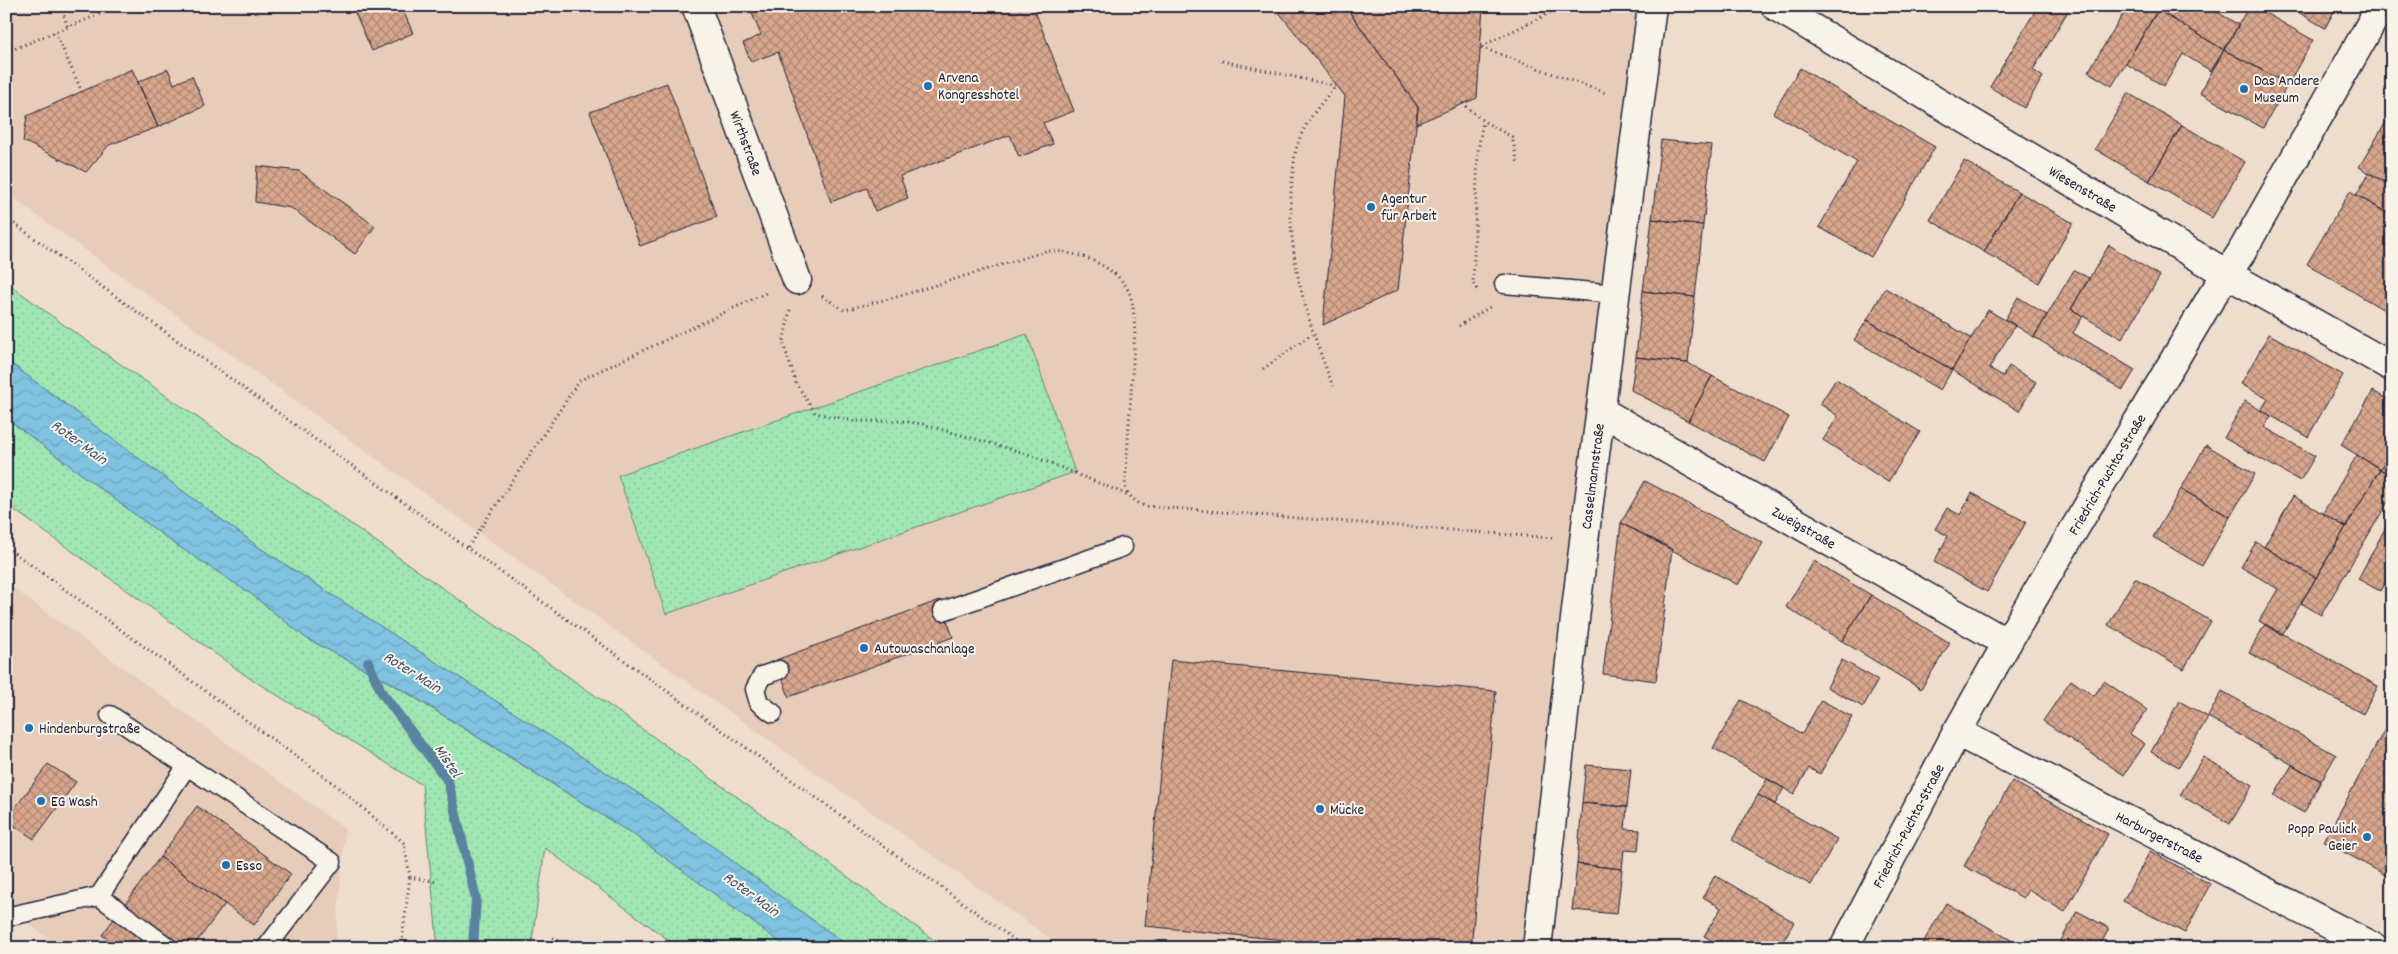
<svg xmlns="http://www.w3.org/2000/svg" width="2398" height="954" viewBox="0 0 2398 954" font-family="Dekko,sans-serif">
	<style>
		.built { fill: #e7ccb9 }
		.grass { fill: url(#grass-dots); stroke: #618476 }
		.water { fill: url(#water-waves); stroke: #5a839f }
		.lines { fill: none; stroke-linecap: round; stroke-linejoin: round }
		.stream { stroke: #5a839f; stroke-width: 10 }
		.building { fill: url(#building-cross-hatch); stroke: #22223b }
		.service-casing { stroke: #22223b; stroke-width: 21 }
		.minor-casing { stroke: #22223b; stroke-width: 31 }
		.tertiary-casing { stroke: #22223b; stroke-width: 31 }
		.path { stroke: #22223b; stroke-width: 3; stroke-dasharray: 1 4; stroke-linecap: butt }
		.service { stroke: #f7f3e8; stroke-width: 18 }
		.minor { stroke: #f7f3e8; stroke-width: 28 }
		.tertiary { stroke: #f7f3e8; stroke-width: 28 }
		.poi-dot { fill: #1f6fb2; stroke: #f7f3e8; stroke-width: 2 }
		.labels { text-anchor: middle; stroke-width: 4; stroke-linejoin: round; paint-order: stroke }
		.poi-label { font-size: 15px; fill: #22223b; stroke: #f7f3e8; text-anchor: start }
		.street-label { font-size: 15px; fill: #22223b; stroke: #f7f3e8 }
		.water-label { font-size: 16px; font-style: italic; fill: #3e526d; stroke: #f7f3e8 }
	</style>
	<defs>
		<pattern id="grass-dots" width="8" height="8" patternUnits="userSpaceOnUse" patternTransform="scale(1.25)"><rect width="8" height="8" fill="#a0e6b2"/><path d="M2 2h.1M6 6h.1" fill="none" stroke="#8ac59a" stroke-width="1.8" stroke-linecap="round"/></pattern>
		<pattern id="water-waves" width="16" height="10" patternUnits="userSpaceOnUse" patternTransform="scale(1.25)"><rect width="16" height="10" fill="#80c3e1"/><path d="M0 5q4-4 8 0t8 0" fill="none" stroke="#6ea7c2"/></pattern>
		<pattern id="building-cross-hatch" width="8" height="8" patternUnits="userSpaceOnUse" patternTransform="scale(1.25)"><rect width="8" height="8" fill="#d8a68c"/><path d="M0 0l8 8M0 8l8-8" fill="none" stroke="#af8774"/></pattern>
	</defs>
	<rect width="100%" height="100%" fill="#eedccc"/>
	<filter id="ink" filterUnits="userSpaceOnUse"><feTurbulence type="fractalNoise" baseFrequency=".02" numOctaves="2"/><feDisplacementMap in="SourceGraphic" scale="10" xChannelSelector="R" yChannelSelector="G"/><feConvolveMatrix kernelMatrix="1 2 1 2 8 2 1 2 1" color-interpolation-filters="sRGB"/></filter>
	<g filter="url(#ink)">
		<path class="built" d="M6 6H1650L1536 948H1064L714 701 6 193Z
			M6 583 345 829 335 948H62L6 908Z"/>
		<path class="grass" d="M6 282 64 325C360 530 655 734 945 948H851L656 805 260 548 6 360Z
			M1027 334 1075 472 666 614 618 475Z
			M6 418 172 542 251 594 306 638 399 688 637 837 788 948H679L545 848 531 948H438L422 785 248 677 6 504Z"/>
		<path class="water" d="M6 360 260 548 656 805 851 948H788L637 837 400 688 306 638 251 594 172 542 6 418Z"/>
		<g class="lines">
			<path class="stream" d="M368 662 382 693 448 781 476 899 473 948"/>
		</g>
		<path class="building" d="M352 6H401L413 33 372 51Z
			M749 6H1033L1074 111 1043 123 1053 144 1019 157 1010 135 900 176 908 198 875 211 867 188 831 202 778 52 751 62 743 43 761 35Z
			M1274 6H1356L1348 10 1418 107 1398 290 1323 325 1345 96Z
			M1356 6H1483L1477 98 1416 124 1418 107 1348 10Z
			M2038 6H2071L2033 70 2043 77 2024 108 1990 87Z
			M2128 6H2160L2112 86 2088 72Z
			M2160 6H2207L2239 25 2224 50 2158 10Z
			M2249 6H2253L2313 40 2288 84 2224 50Z
			M2288 6H2337L2325 28Z
			M2158 10 2224 50 2211 71 2183 54 2164 86 2126 64Z
			M2224 50 2288 84 2263 128 2200 93Z
			M1800 68 1935 147 1871 257 1819 227 1857 162 1773 113Z
			M132 69 158 127 109 145 86 172 23 141 27 116Z
			M168 69 174 84 192 76 205 106 158 127 138 82Z
			M667 83 717 217 640 246 590 112Z
			M2128 93 2182 125 2149 181 2095 149Z
			M2392 112V186L2359 167Z
			M2182 125 2245 162 2212 218 2149 181Z
			M1661 140 1712 145 1703 225 1652 219Z
			M1964 161 2019 192 1984 252 1930 220Z
			M257 166 299 171 375 226 355 254 291 208 255 202Z
			M2369 173 2392 186V216L2356 195Z
			M2350 191 2392 216V237L2387 245 2392 248V297L2384 310 2307 264Z
			M2019 192 2073 223 2039 283 1984 252Z
			M1652 219 1703 225 1695 297 1643 291Z
			M2109 245 2160 276 2122 339 2071 309Z
			M2074 270 2089 278 2071 309 2083 316 2073 333 2135 370 2123 390 2034 337Z
			M1885 288 1971 338 1952 370 1867 320Z
			M1643 291 1695 297 1688 363 1636 357Z
			M2018 297 2047 315 2034 337 2005 319Z
			M1988 310 2015 326 1989 368 2003 376 2009 366 2036 382 2019 411 1952 370Z
			M1867 320 1952 370 1940 390 1854 340Z
			M2269 334 2343 375 2308 437 2261 410 2268 399 2241 384Z
			M1636 357 1688 363 1712 376 1688 421 1631 390Z
			M1712 376 1789 417 1765 462 1688 421Z
			M1836 379 1920 432 1888 482 1823 440 1838 416 1820 404Z
			M2373 391 2392 402V450L2380 469 2341 445Z
			M2245 401 2271 416 2264 427 2315 456 2300 481 2224 438Z
			M2206 445 2255 474 2230 517 2181 489Z
			M2392 450V476L2380 469Z
			M2357 455 2380 469 2346 527 2323 513Z
			M2380 469 2392 476V495L2321 615 2301 603Z
			M1645 481 1763 543 1738 585 1621 523Z
			M2181 489 2230 517 2202 566 2153 537Z
			M1972 493 2026 522 1987 592 1934 562 1948 536 1935 529 1947 508 1960 515Z
			M2293 496 2346 527 2316 578 2264 547Z
			M1621 523 1672 549 1656 681 1603 674Z
			M2388 523 2392 525V570L2380 591 2358 579Z
			M2256 542 2316 578 2282 635 2259 621 2278 589 2241 567Z
			M1814 561 1871 595 1842 641 1786 607Z
			M2135 578 2211 621 2184 669 2108 625Z
			M1871 595 1950 643 1921 689 1842 641Z
			M940 600 953 637 789 697 776 660Z
			M2265 624 2378 686 2363 714 2249 653Z
			M1171 660 1496 691 1471 948H1364L1145 926Z
			M1842 660 1878 680 1863 707 1827 687Z
			M2071 680 2094 696 2104 681 2147 710 2130 734 2145 744 2124 775 2043 721Z
			M2222 691 2336 755 2321 781 2208 717Z
			M1741 700 1802 734 1821 700 1852 717 1820 774 1809 768 1794 794 1713 748Z
			M2179 701 2208 717 2179 767 2151 752Z
			M2392 716V872L2389 877 2324 841Z
			M2203 757 2253 785 2230 824 2180 795Z
			M48 764 76 782 34 839 6 820Z
			M1586 765 1631 769 1627 807 1582 803Z
			M2292 765 2321 781 2304 813 2274 796Z
			M1767 779 1784 788 1775 804 1758 795Z
			M2012 781 2108 834 2065 912 2028 890 2023 898 1964 866Z
			M1758 795 1837 839 1811 885 1732 840Z
			M1582 803 1627 807 1625 829 1640 830 1638 851 1624 850 1622 869 1577 864Z
			M197 806 291 874 254 925 160 857Z
			M2150 851 2210 884 2185 933 2123 901Z
			M160 857 225 904 192 948H119L102 935Z
			M1577 864 1622 869 1617 914 1572 910Z
			M1715 875 1794 922 1779 948H1724L1704 936 1721 908 1703 897Z
			M1946 903 2025 948H1920Z
			M2077 911 2109 928 2099 948H2057Z"/>
		<g class="lines">
			<g class="service-casing">
				<path id="service" d="M1504 284 1616 294
					M943 611 1123 547
					M773 713 759 703 755 689 762 676 779 670
					M187 766 332 862 266 948
					M99 896 187 766 110 715
					M6 917 99 896 169 948"/>
			</g>
			<g class="minor-casing">
				<g id="minor">
					<path id="s1" d="M696 6 797 280"/>
					<path id="s2" d="M1775 6 2227 274 2392 367"/>
					<path id="s3" d="M1601 411 2007 643"/>
					<path id="s4" d="M1957 732 2375 948"/>
					<path id="s5" d="M1844 948 1957 732 2007 643 2212 296 2241 253 2381 6"/>
				</g>
			</g>
			<g class="tertiary-casing">
				<g id="tertiary">
					<path id="s6" d="M1537 948 1584 541 1652 6"/>
				</g>
			</g>
			<path class="path" d="M61 6 68 28
				M1564 6 1480 47 1608 94
				M55 32 82 92
				M6 52 120 6
				M1222 61 1336 86C1321 103 1304 123 1297 146 1294 154 1294 164 1293 172 1283 246 1306 318 1333 386
				M1462 103 1483 121 1512 137 1518 164
				M6 218 1026 948
				M1477 289 1473 284 1478 151 1483 121
				M822 296 844 310 900 296 1046 251C1074 250 1117 265 1129 292 1134 304 1134 318 1135 331L1125 486C1129 497 1135 502 1145 506L1552 538
				M790 310 783 343 796 383 815 413 854 421H903L922 424 1028 454 1128 495
				M1459 326 1490 307
				M1263 369 1312 334
				M6 547 333 783 404 843 410 877 437 882
				M468 547 580 380 768 292
				M553 938 572 948
				M401 948 410 877"/>
			<use href="#service" class="service"/>
			<use href="#minor" class="minor"/>
			<use href="#tertiary" class="tertiary"/>
		</g>
	</g>
	<g class="poi-dot">
		<circle cx="928" cy="86" r="5"/>
		<circle cx="2244" cy="89" r="5"/>
		<circle cx="1371" cy="207" r="5"/>
		<circle cx="864" cy="648" r="5"/>
		<circle cx="29" cy="728" r="5"/>
		<circle cx="41" cy="801" r="5"/>
		<circle cx="1320" cy="809" r="5"/>
		<circle cx="2367" cy="837" r="5"/>
		<circle cx="226" cy="865" r="5"/>
	</g>
	<g class="labels">
		<g class="poi-label">
			<text x="938" y="82">Arvena<tspan x="938" dy="17">Kongresshotel</tspan></text>
			<text x="2254" y="85">Das Andere<tspan x="2254" dy="17">Museum</tspan></text>
			<text x="1381" y="203">Agentur<tspan x="1381" dy="17">für Arbeit</tspan></text>
			<text x="874" y="653">Autowaschanlage</text>
			<text x="39" y="733">Hindenburgstraße</text>
			<text x="51" y="806">EG Wash</text>
			<text x="1330" y="814">Mücke</text>
			<text x="2357" y="833" text-anchor="end">Popp Paulick<tspan x="2357" dy="17">Geier</tspan></text>
			<text x="236" y="870">Esso</text>
		</g>
		<g class="street-label">
			<text dy="5" stroke="none"><textPath href="#s1" startOffset="146">Wirthstraße</textPath></text>
			<text dy="5" stroke="none"><textPath href="#s2" startOffset="358">Wiesenstraße</textPath></text>
			<text dy="5" stroke="none"><textPath href="#s5" startOffset="542">Friedrich-Puchta-Straße</textPath></text>
			<text dy="5" stroke="none"><textPath href="#s6" startOffset="475">Casselmannstraße</textPath></text>
			<text dy="5" stroke="none"><textPath href="#s3" startOffset="234">Zweigstraße</textPath></text>
			<text dy="5" stroke="none"><textPath href="#s5" startOffset="138">Friedrich-Puchta-Straße</textPath></text>
			<text dy="5" stroke="none"><textPath href="#s4" startOffset="228">Harburgerstraße</textPath></text>
		</g>
		<g class="water-label">
			<text transform="translate(80 441) rotate(36)" y="6">Roter Main</text>
			<text transform="translate(413 671) rotate(32)" y="6">Roter Main</text>
			<text transform="translate(449 760) rotate(57)" y="6">Mistel</text>
			<text transform="translate(752 893) rotate(36)" y="6">Roter Main</text>
		</g>
	</g>
	<rect width="2398" height="954" fill="none" stroke="#f7f3e8" stroke-width="25"/>
	<rect x="12" y="12" width="2373" height="929" fill="none" stroke="#22223b" stroke-width="2" filter="url(#ink)"/>
</svg>
